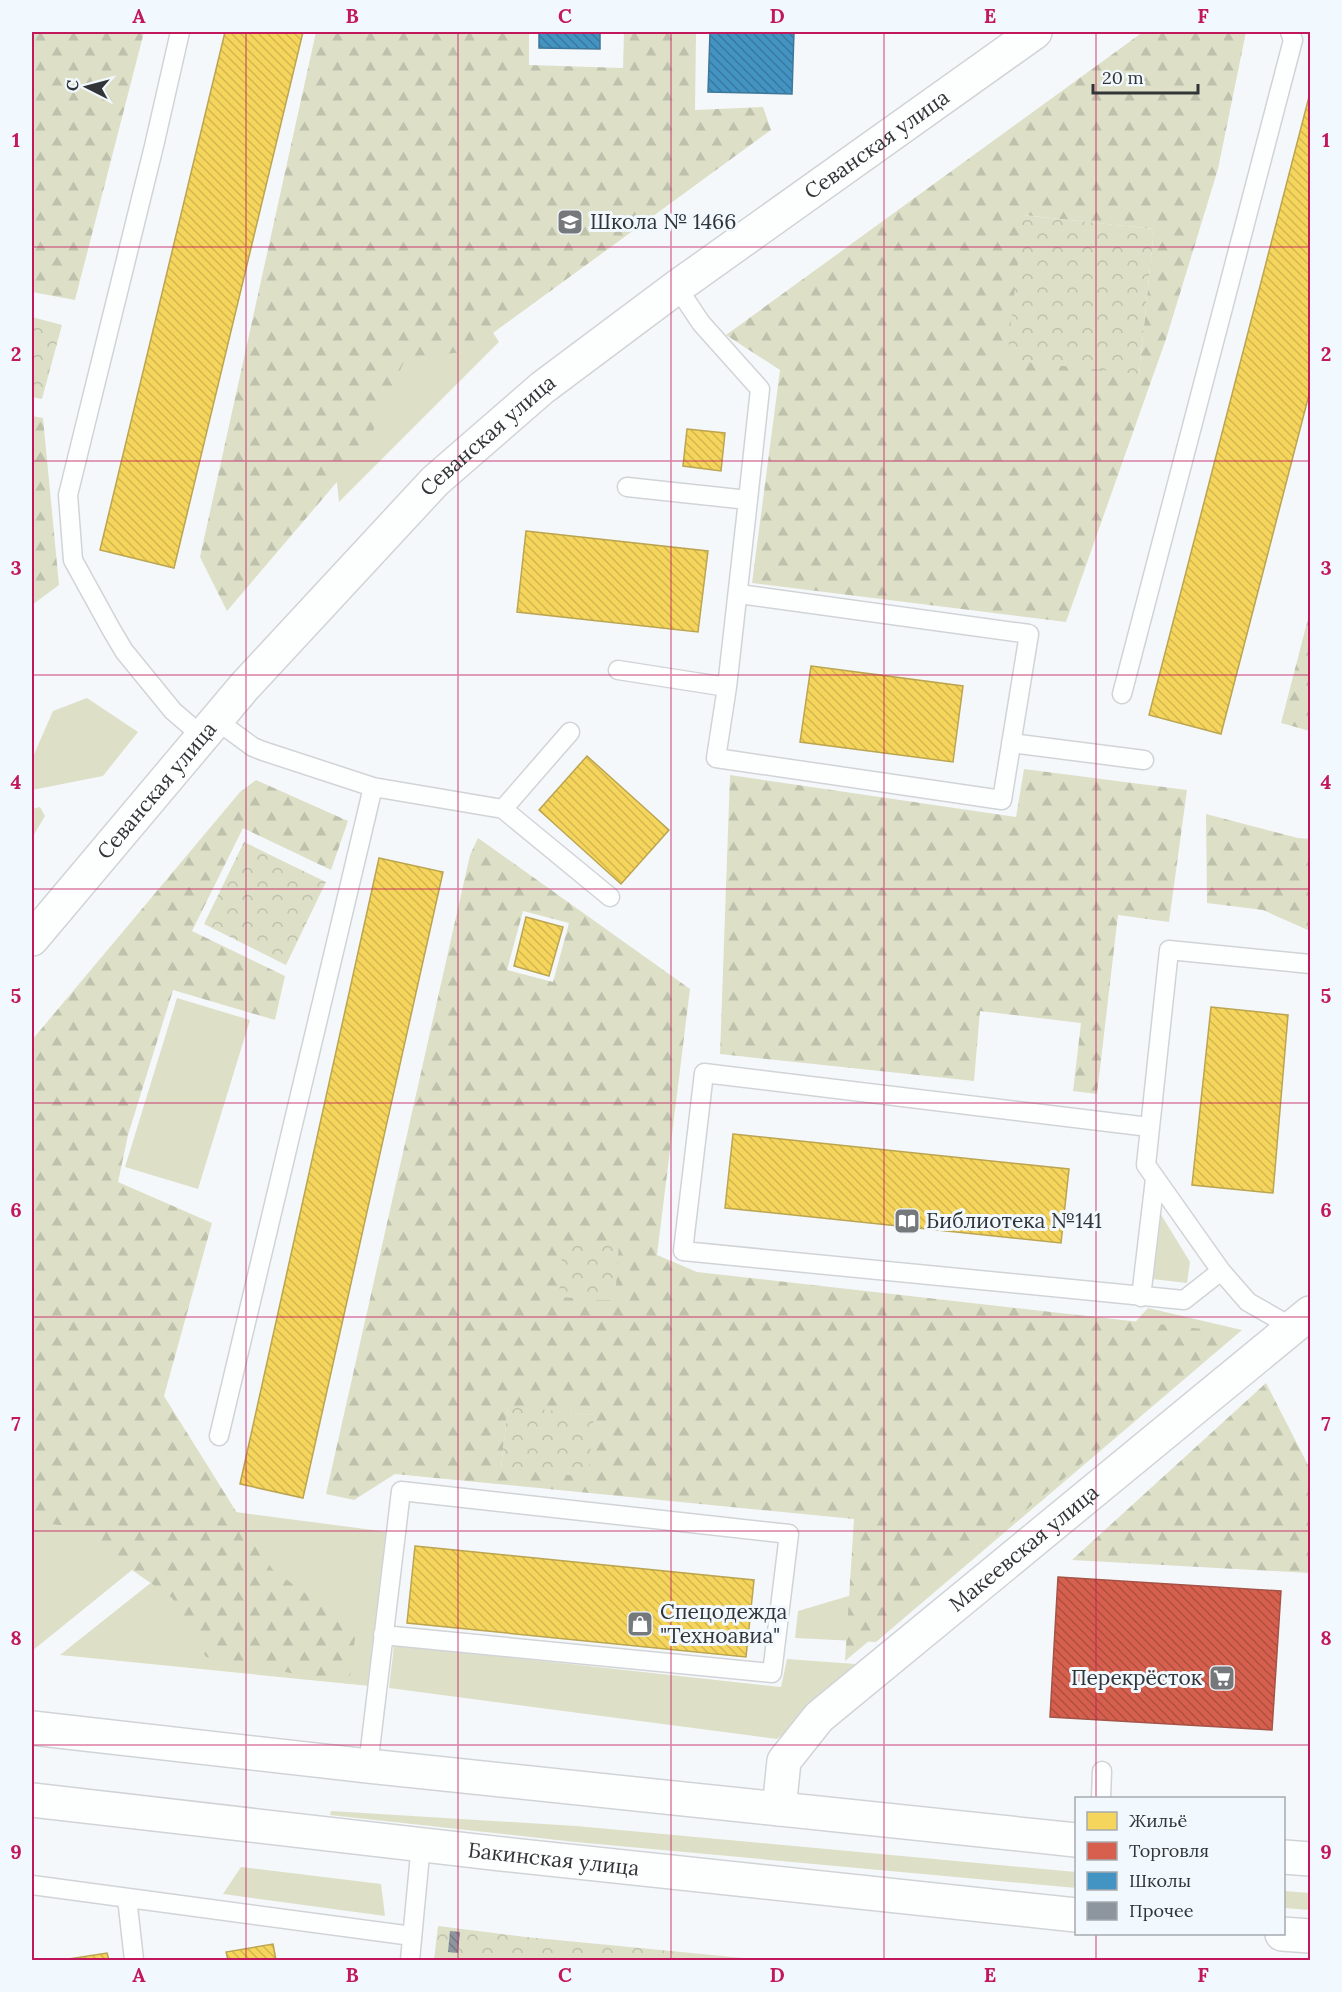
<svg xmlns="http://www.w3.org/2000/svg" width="1342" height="1992" viewBox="0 0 1342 1992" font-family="Lora,serif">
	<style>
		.green { fill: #dde0c7 }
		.forest { fill: url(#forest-firs); fill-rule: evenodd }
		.park { fill: url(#park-crowns) }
		.homes { fill: url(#homes-back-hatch); stroke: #bba551; stroke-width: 1.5 }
		.shops { fill: url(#shops-back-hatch); stroke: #a55347; stroke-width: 1.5 }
		.schools { fill: url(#schools-back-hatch); stroke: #3e7799; stroke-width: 1.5 }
		.building { fill: url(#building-back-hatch) }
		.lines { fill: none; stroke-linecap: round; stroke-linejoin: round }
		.lane-casing { stroke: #d1d4d7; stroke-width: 21 }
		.street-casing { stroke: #d1d4d7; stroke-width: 36 }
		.secondary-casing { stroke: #d1d4d7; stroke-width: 36 }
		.primary-casing { stroke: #d1d4d7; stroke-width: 36 }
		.lane { stroke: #fdfefe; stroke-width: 18 }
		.street { stroke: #fdfefe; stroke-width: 33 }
		.secondary { stroke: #fdfefe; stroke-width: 33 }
		.primary { stroke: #fdfefe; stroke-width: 33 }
		.grid { fill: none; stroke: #c2185b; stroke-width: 1.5; stroke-opacity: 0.55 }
		.labels { text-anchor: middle; stroke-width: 6; stroke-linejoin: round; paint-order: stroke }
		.street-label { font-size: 21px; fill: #323538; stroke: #f1f8fe }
		.poi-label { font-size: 21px; fill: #323538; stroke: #f1f8fe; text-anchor: start }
		.neatline { fill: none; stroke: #c2185b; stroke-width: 2 }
		.grid-label { font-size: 20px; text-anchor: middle; font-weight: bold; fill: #c2185b }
	</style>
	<defs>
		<pattern id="forest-firs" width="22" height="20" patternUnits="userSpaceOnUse" patternTransform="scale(1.5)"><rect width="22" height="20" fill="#dde0c7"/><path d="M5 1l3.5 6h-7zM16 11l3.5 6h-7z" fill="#bec1ac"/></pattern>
		<pattern id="park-crowns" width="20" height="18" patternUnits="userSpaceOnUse" patternTransform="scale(1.5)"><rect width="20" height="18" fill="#dde0c7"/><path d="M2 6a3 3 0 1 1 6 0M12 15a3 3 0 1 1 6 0" fill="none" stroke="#bec1ac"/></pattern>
		<pattern id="homes-back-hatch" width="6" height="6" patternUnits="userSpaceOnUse" patternTransform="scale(1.5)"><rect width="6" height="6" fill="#f6d55c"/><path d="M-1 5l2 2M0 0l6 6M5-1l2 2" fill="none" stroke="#d3b751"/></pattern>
		<pattern id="shops-back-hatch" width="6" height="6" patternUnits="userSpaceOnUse" patternTransform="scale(1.5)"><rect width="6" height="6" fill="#d6604d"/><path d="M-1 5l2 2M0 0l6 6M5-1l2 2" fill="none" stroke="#ae5041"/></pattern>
		<pattern id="schools-back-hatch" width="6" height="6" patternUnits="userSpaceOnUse" patternTransform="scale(1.5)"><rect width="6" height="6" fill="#4393c3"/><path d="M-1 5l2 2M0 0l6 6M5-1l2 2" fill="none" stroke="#39799f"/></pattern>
		<pattern id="building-back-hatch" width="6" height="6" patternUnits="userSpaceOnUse" patternTransform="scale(1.5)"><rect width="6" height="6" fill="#8d969e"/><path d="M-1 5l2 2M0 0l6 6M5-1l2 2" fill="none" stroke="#747b82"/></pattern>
	</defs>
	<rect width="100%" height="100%" fill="#f4f8fb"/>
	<path class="green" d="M388 171 499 342 339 502 333 446Z
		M87 698 138 732 103 776 32 790V759L53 711Z
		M40 807 45 816 32 838V809Z
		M177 998 250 1020 198 1189 125 1167Z
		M1160 1213 1190 1262 1187 1283 1152 1279Z
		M1148 1308 1242 1330 876 1642 795 1638 798 1611 899 1581Z
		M32 1435 158 1549 32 1651Z
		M205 1508 388 1532 370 1686 60 1655 177 1562Z
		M394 1645 781 1687 787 1659 869 1665 777 1739 389 1688Z
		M331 1811 576 1826 1076 1872V1888L575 1842 330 1815Z
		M241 1867 381 1884 385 1916 223 1894Z
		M1284 1891 1310 1893V1910L1284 1908Z"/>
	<path class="forest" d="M32 32H144L75 300 32 292Z
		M316 32H529V65L623 68 624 32H696L695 110 763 107 771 130 467 352 406 357 365 449 227 611 200 557Z
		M1143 32H1246L1218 169 1166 339 1066 622 752 583 780 370 726 335ZM1023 215 1154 229 1139 374Z
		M32 416 43 418 59 585 32 605Z
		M1310 611V731L1281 723Z
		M1024 769 1187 790 1169 922 1118 915 1097 1094 1073 1091 1081 1023 980 1011 974 1081 720 1054 730 775 1016 817Z
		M256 780 348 821 331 870 243 828 192 931 285 976 275 1020 173 990 128 1135 118 1182 212 1223 164 1396 272 1569 356 1630 349 1684 206 1657 172 1598 69 1526 32 1522V1040L240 792Z
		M1206 814 1298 838 1310 839V931L1263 910 1207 903Z
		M478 838 690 989 657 1255 697 1272 1238 1333 845 1661 854 1519 395 1474 354 1500 326 1494 470 855ZM523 911 569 923 553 982 507 970ZM508 1407 594 1415 501 1468Z
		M1266 1383 1309 1467 1310 1573 1072 1560Z"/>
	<path class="park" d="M1023 215 1154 229 1139 374 1007 360Z
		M32 317 62 325 42 399 32 397Z
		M244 842 326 882 286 965 204 924Z
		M563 1241 619 1244 615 1301 559 1297Z
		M508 1406 594 1415 588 1477 501 1468Z
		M438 1926 526 1937 764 1960H434Z"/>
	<path class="homes" d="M225 32H303L174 568 100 550Z
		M1310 93V391L1221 734 1149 715Z
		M687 429 725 433 721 471 683 466Z
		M526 531 708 551 698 632 517 612Z
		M811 666 963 686 953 762 800 742Z
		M587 756 669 830 621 884 539 810Z
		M379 858 443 872 303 1498 240 1484Z
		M526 917 563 927 549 976 514 966Z
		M1211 1007 1288 1015 1273 1193 1192 1185Z
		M733 1134 1069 1169 1061 1243 725 1208Z
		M415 1546 754 1580 746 1657 407 1623Z
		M273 1944 276 1960H228L226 1952Z
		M107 1953 109 1960H62Z"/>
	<path class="shops" d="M1058 1577 1281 1591 1272 1730 1050 1717Z"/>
	<path class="schools" d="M539 32H600V49L539 48Z
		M710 32H794L792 94 708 92Z"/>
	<path class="building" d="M450 1931 460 1932 458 1953 448 1952Z"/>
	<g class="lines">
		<g class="lane-casing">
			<path id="lane" d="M180 32 154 146 68 495 73 560 111 629 124 651 173 711 202 736
				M627 487 748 500 760 389 701 323 677 287
				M618 670 727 687 748 500
				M727 687 716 758 1002 800 1029 634 739 594
				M1122 694 1293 40 1290 32
				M216 720 253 747 263 751 373 787 503 809 570 732
				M1011 743 1144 760
				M503 809 610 897
				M1149 1127 704 1073 683 1251 1184 1300 1221 1271
				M1141 1297 1155 1179
				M1297 1330 1248 1302 1221 1271 1146 1165 1169 950 1310 964
				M219 1436 373 787
				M368 1766 401 1491 789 1534 772 1673 383 1635
				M1101 1798 1102 1771
				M32 1885 412 1936
				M127 1898 134 1960
				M410 1960 421 1844"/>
		</g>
		<g class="street-casing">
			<g id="street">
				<path id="s1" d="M779 1809 784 1761 819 1717 1310 1313"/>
			</g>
		</g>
		<g class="secondary-casing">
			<g id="secondary">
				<path id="s2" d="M32 939 244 687 435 481 542 388 677 287 1035 32"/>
			</g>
		</g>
		<g class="primary-casing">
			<g id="primary">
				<path d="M32 1728 368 1766 1076 1840"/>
				<path id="s3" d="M32 1800 502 1854 1076 1915"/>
				<path d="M1284 1857 1310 1859"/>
				<path d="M1282 1934 1310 1936"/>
			</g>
		</g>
		<use href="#lane" class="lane"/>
		<use href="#street" class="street"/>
		<use href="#secondary" class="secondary"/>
		<use href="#primary" class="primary"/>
	</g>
	<path class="grid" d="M246 32V1960M458 32V1960M671 32V1960M884 32V1960M1096 32V1798M32 247H1310M32 461H1310M32 675H1310M32 889H1310M32 1103H1310M32 1317H1310M32 1531H1310M32 1745H1310M1096 1934V1960"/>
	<defs>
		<g id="school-square" transform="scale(1.35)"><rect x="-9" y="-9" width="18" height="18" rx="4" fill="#76797c" stroke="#f1f8fe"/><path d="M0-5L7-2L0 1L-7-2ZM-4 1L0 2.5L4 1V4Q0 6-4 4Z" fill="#fff"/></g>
		<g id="library-square" transform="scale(1.35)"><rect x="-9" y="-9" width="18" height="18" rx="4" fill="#76797c" stroke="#f1f8fe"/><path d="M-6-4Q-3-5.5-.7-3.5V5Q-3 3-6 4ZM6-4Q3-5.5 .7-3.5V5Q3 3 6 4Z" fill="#fff"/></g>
		<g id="shop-square" transform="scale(1.35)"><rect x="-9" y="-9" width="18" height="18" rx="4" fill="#76797c" stroke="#f1f8fe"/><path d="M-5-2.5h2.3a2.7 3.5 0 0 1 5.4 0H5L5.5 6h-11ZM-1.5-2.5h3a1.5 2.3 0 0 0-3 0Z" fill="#fff"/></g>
		<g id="supermarket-square" transform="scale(1.35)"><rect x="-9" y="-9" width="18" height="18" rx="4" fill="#76797c" stroke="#f1f8fe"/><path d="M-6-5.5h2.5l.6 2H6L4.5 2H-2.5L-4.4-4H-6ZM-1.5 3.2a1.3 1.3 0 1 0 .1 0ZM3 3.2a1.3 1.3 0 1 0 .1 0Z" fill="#fff"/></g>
	</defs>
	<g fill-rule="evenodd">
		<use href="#school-square" x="570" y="222"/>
		<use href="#library-square" x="907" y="1221"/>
		<use href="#shop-square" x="640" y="1624"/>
		<use href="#supermarket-square" x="1222" y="1678"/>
	</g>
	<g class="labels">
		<g class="street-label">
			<text dy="7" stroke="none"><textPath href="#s2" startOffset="1166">Севанская улица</textPath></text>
			<text dy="7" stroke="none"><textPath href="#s2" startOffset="680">Севанская улица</textPath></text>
			<text dy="7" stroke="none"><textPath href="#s2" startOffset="194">Севанская улица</textPath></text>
			<text dy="7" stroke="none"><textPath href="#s1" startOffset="370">Макеевская улица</textPath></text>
			<text dy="7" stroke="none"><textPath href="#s3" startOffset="525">Бакинская улица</textPath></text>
		</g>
		<g class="poi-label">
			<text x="590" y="229">Школа № 1466</text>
			<text x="926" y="1228">Библиотека №141</text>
			<text x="660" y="1619">Спецодежда<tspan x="660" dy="24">"Техноавиа"</tspan></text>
			<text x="1202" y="1685" text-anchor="end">Перекрёсток</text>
		</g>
	</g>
	<rect width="1342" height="1992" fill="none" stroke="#f1f8fe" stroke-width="66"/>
	<rect x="1075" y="1797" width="210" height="138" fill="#f1f8fe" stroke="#a5aaaf" stroke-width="1.5"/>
	<rect x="1087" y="1812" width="30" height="18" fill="#f6d55c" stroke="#a5aaaf" stroke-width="1.5"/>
	<text x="1129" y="1827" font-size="18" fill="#323538">Жильё</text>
	<rect x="1087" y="1842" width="30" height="18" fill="#d6604d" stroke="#a5aaaf" stroke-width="1.5"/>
	<text x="1129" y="1857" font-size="18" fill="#323538">Торговля</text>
	<rect x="1087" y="1872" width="30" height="18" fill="#4393c3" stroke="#a5aaaf" stroke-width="1.5"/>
	<text x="1129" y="1887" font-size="18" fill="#323538">Школы</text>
	<rect x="1087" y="1902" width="30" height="18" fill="#8d969e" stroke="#a5aaaf" stroke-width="1.5"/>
	<text x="1129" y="1917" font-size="18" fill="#323538">Прочее</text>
	<g transform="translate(87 87) rotate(276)" stroke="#f1f8fe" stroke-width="4.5" paint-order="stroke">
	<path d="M0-4.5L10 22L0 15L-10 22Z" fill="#323538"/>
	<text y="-9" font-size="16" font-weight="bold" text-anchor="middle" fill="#323538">С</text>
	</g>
	<path d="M1093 84v9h105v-9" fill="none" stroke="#323538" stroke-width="3"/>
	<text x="1102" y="84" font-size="18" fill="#323538" stroke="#f1f8fe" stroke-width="4.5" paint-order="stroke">20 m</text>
	<rect x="33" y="33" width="1276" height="1926" class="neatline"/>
	<g class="grid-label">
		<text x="139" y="23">A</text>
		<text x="352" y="23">B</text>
		<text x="565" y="23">C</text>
		<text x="777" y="23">D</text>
		<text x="990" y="23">E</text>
		<text x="1203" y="23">F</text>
		<text x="16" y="147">1</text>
		<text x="1326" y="147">1</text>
		<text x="16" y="361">2</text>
		<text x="1326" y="361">2</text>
		<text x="16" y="575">3</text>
		<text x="1326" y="575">3</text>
		<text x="16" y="789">4</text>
		<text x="1326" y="789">4</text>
		<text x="16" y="1003">5</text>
		<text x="1326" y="1003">5</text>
		<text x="16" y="1217">6</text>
		<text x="1326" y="1217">6</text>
		<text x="16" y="1431">7</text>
		<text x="1326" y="1431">7</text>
		<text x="16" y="1645">8</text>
		<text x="1326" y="1645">8</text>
		<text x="16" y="1859">9</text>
		<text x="1326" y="1859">9</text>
		<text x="139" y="1982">A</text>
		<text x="352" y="1982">B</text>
		<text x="565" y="1982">C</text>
		<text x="777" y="1982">D</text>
		<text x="990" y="1982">E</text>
		<text x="1203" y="1982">F</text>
	</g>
</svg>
